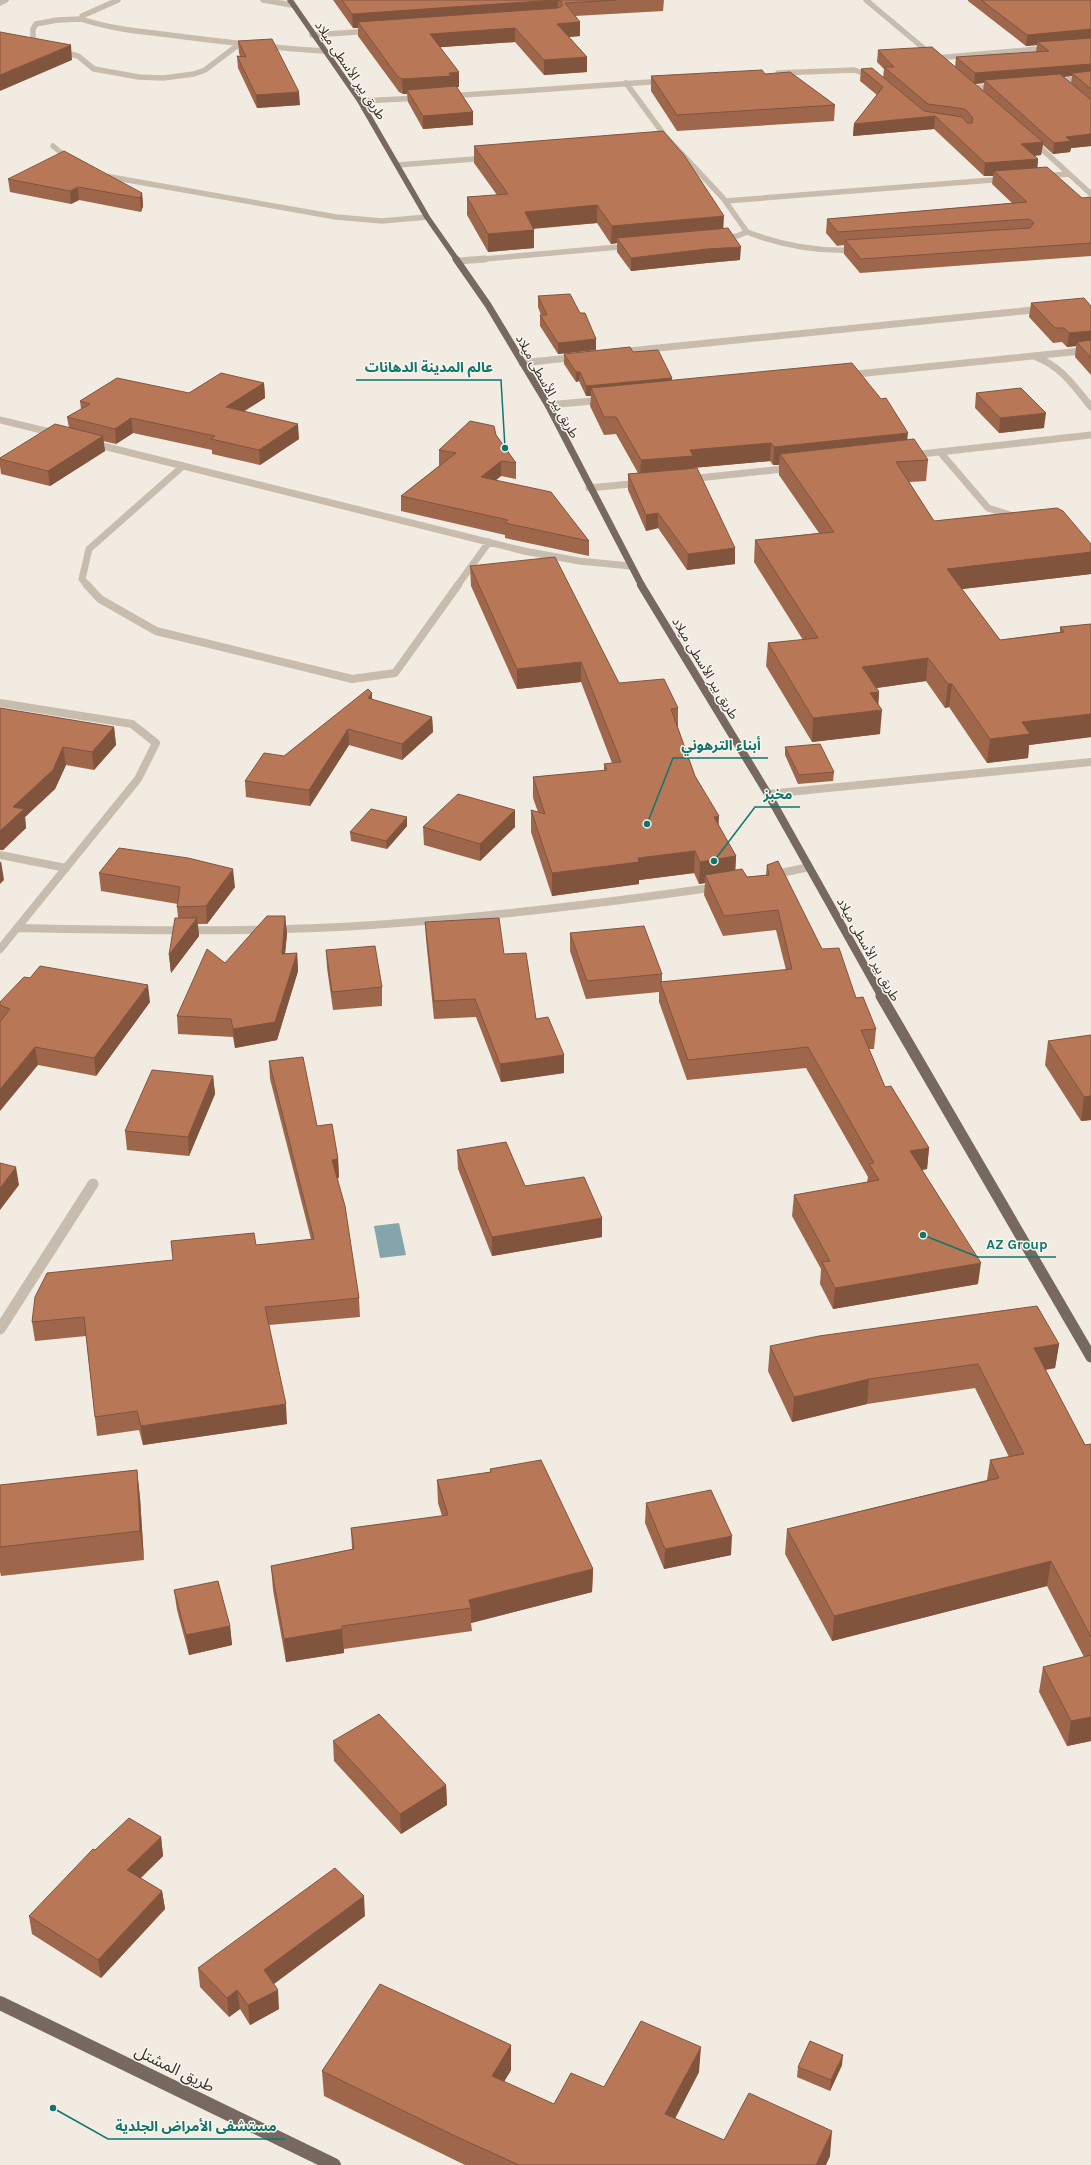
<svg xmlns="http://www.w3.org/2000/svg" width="1091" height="2165" viewBox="0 0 1091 2165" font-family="Karla,'Noto Sans Arabic',sans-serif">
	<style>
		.water { fill: #83a5ab }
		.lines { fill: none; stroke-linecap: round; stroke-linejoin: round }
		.service { stroke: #c8bcae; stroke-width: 5.5 }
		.minor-far3 { stroke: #c8bcae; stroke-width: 5.5 }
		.minor-far2 { stroke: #c8bcae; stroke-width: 7 }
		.minor-far1 { stroke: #c8bcae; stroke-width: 8 }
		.minor { stroke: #c8bcae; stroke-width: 11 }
		.primary-far4 { stroke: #77695f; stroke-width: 5.5 }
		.primary-far3 { stroke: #77695f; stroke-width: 7 }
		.primary-far2 { stroke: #77695f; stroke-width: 8 }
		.primary-far1 { stroke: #77695f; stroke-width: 11 }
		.primary { stroke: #77695f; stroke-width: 14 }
		.wall { fill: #9e674c; fill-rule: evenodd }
		.shaded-wall { fill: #81543e }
		.building { fill: #b87858; stroke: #81543e }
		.labels { text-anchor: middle; stroke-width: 3; stroke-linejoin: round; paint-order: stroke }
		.street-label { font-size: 13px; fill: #37302c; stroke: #f9f5ed }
		.near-street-label { font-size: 16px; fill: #37302c; stroke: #f9f5ed }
		.leader { fill: none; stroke: #0f766e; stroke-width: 1.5 }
		.callout-dot { fill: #0f766e; stroke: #f9f5ed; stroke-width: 1.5 }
		.callout-label { font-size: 14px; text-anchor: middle; font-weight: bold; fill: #0f766e; stroke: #f9f5ed; stroke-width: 3; stroke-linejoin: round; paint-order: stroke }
	</style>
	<rect width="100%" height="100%" fill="#f1ebe1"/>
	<path class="water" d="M399 1223 406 1255 380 1258 374 1226Z"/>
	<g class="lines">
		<path class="service" d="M118 0 82 16 81 19C108 28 135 31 162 34 216 41 270 48 324 51
			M312 35 372 31
			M43 46 33 41V29L36 24 57 20 81 19
			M58 51 78 56 94 69 139 77 163 78 194 74 205 70 238 45"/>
		<path class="minor-far3" d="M263 0 292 5
			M866 0 933 56
			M0 3 6 0
			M936 58 1049 48
			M778 73 854 70 873 76
			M1054 81 1091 78
			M626 83 665 136 723 198 747 232 737 236 721 238
			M973 88 997 86
			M449 96 664 81
			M360 101 421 98
			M1032 140 1091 194
			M53 146 71 161
			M398 165 487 158
			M105 176 336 217 382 221 427 217
			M1043 176 1069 174
			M725 201 1005 179
			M747 232C783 246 818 252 857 250
			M473 260 630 246"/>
		<path class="minor-far2" d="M458 261 485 259
			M619 352 1043 309
			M1036 357C1061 366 1075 387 1091 407
			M522 363 578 357
			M847 375 1091 350
			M548 405 604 400
			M0 420 58 434
			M91 443 524 551 579 561 630 566
			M940 452 988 508 1019 518
			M912 455 1091 435
			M689 479 792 468
			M589 488 641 483
			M88 586 82 579 89 549 183 466
			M457 586 489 542"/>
		<path class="minor-far1" d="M87 585 100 599 156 631 352 679 395 673 458 585
			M0 703 132 724 156 743 138 779 0 949
			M768 794 1091 762
			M0 855 66 868
			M772 875 809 867
			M17 928C117 930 217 932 317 928 451 922 584 906 717 887"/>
		<path class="minor" d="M0 1329 93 1184"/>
		<path class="primary-far4" d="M290 0 360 101 427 217 457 260"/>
		<path class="primary-far3" d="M456 259 488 305 548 405 642 586"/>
		<path class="primary-far2" d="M641 585 768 794 882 997"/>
		<path class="primary-far1" d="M881 996 1091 1357"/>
		<path class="primary" d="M0 2003 334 2165"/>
	</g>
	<path class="wall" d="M333 0H664L663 11 575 16 580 22V36L569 37 587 57V72L544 75 515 42 440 47 459 87H457L473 112V125L423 129 408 102 407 94H403L399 92 358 36V28H353Z
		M968 0H1091V146L1071 148 1070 152 1053 154 1043 145 1041 155 1034 156 1038 159 1037 168 1082 198H1091V256L860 273 844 254V245L837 246 826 233 827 219 1012 203 992 184 993 176H984L934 129 853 136 854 124 877 95 860 81 861 69 883 78 884 69 877 62 878 50 955 67 956 57 1036 52 1037 45 1026 46 968 1ZM1072 76 1071 83 1064 77ZM984 83 983 91 975 84Z
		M238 41 300 105 257 108 238 68 237 56H240L239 53Z
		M765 74 835 105 834 121 677 131 651 91V76Z
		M474 146 723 228 740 260 707 263 631 271 617 252V243L611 244 597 223 533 229 534 248 488 252 467 215V197L497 195 474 163Z
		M8 179 142 193 143 206 141 212 79 200 71 204 10 192Z
		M538 296 580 313 596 339V350L558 354 540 326V315H541L538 307Z
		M1031 303 1091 306V375L1075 357 1076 346 1067 347 1062 342 1053 343 1029 317Z
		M633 352 672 380 907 440 928 460 926 481 909 482 934 521 1091 544V574L962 589 1000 640 1060 632V627L1091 624V737L1029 745 1028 758 987 763 949 707 945 708 926 681 877 688 879 692 878 705 880 734 812 742 766 666 768 643 803 640 754 562 755 540 819 533 779 475V465H773L770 461 692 468 735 548V564L687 570 658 528 646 531 628 490V474L638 473 616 434 604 435 590 406 591 396H586L579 381 576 382 564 364V354Z
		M264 383 265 398 244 411 299 439 260 465 212 454V450L133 433 116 444 103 441 105 451 50 486 1 474 0 466V458L69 428 67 417 81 409 80 401 189 393Z
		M976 393 1044 428 999 433 975 408Z
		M496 435 516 463V479L501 476 496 480 589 541V556L505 538V535L401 511V496L440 465H439V450Z
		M470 566 619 683 678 708V728L695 776 718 825 736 856 735 870 747 877 766 875 767 865 822 949 856 998 876 1029 874 1049H869L885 1087 929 1148 927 1169 922 1170 978 1284 833 1309 820 1284 821 1269 792 1216 794 1195 867 1182 868 1177 806 1068 687 1080 659 1002V992L586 999 570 951V933L662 974V982L786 970 776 930 723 936 704 895 705 883 699 884 694 873 639 880V884L552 896 531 832V810L538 812 533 798V777L604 771V764L612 763 581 682 517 689 471 586Z
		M372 700 432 717 433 732 402 760 349 745 310 806 246 797 245 781Z
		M0 708 114 727 116 745 94 770 66 765 55 789 25 817 26 828 3 850Z
		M785 747 834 772 833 781 798 784 785 755Z
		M515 810V827L480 861 424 845 423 827Z
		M407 826 387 849 351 841 350 832Z
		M99 873 235 887 207 924H198L199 936 171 973 169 955 178 918 177 907 178 904 101 891Z
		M285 916 287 934 285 954 297 953 298 971 277 1040 235 1048 233 1037 178 1034 177 1016Z
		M425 922 504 954 536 1019 564 1055V1073L501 1082 476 1017 434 1019 426 939Z
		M326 950 382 987V1006L333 1010 327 968Z
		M0 1002H150L96 1076 38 1065 0 1021Z
		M1091 1035V1120L1081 1121 1045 1065 1048 1041Z
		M269 1061 317 1126 338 1159 339 1178H337L359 1298 360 1317 269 1325 287 1424 143 1445 139 1430 97 1436 86 1336 35 1341 32 1322 173 1260 311 1239 270 1079Z
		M213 1076 215 1094 189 1156 127 1150 125 1131Z
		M457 1150 525 1186 602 1218V1237L492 1256 458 1169Z
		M1059 1344 1055 1368 1045 1370 1085 1445 1091 1444V1741L1067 1746 1039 1692 1043 1667 1084 1657 1047 1586 832 1641 785 1554 787 1529 987 1480 990 1460 1009 1457 975 1388 867 1404 792 1422 768 1371 770 1346Z
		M490 1469 593 1569 592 1592 471 1623 472 1631 344 1649V1653L286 1662 273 1590 271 1566 352 1549 351 1528 442 1516 438 1503 437 1480 490 1472Z
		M137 1470 140 1498 144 1560 1 1576 0 1572V1485Z
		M646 1503 731 1555 664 1569 645 1523Z
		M174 1590 230 1626 232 1645 189 1655 177 1610Z
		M333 1741 446 1785 447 1805 401 1834 334 1761Z
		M161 1837 163 1856 141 1878 162 1891 165 1909 101 1978 32 1934 29 1916 95 1850Z
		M365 1916 273 1984 279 2009 250 2025 240 2009 229 2017 200 1987 198 1968Z
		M511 2045V2070L504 2082 554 2104 604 2087 699 2072 675 2119 724 2140 830 2156 825 2165H465L324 2096 322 2071Z
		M842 2065 830 2091 797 2077 798 2067Z"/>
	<path class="shaded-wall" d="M558 0V14L358 22V28H353L352 14Z
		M580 22V36L557 38V24Z
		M515 28V42L430 48V34Z
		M1091 29V40L1037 42V45L1026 46 1027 35Z
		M71 45 72 60 0 91V75Z
		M587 57V72L544 75V60Z
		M1091 64V75L1072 73V76L987 83 984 80V83L974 84 975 73Z
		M459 72V87L407 90V94H403L402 79Z
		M299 92 300 105 257 108 256 95Z
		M473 112V125L423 129V116Z
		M935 116 934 129 853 136 854 124Z
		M1091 134V146L1071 148 1070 152 1053 154 1054 143 1066 137Z
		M1043 142 1041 155 1020 157 1021 144Z
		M1038 159 1037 172 994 171 993 176H984L985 163Z
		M78 187 79 200 71 204 70 191Z
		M142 193 143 206 141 212 140 198Z
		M597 205V223L525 229V212Z
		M724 216 723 234 617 238V243L611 244 612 226Z
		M534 230V248L488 252V234Z
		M741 247 740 260 707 263 631 271V258L707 249Z
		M1091 331V341L1077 342 1076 346 1067 347 1069 333Z
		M596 339V350L558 354V343Z
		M576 372H580L579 381 576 382Z
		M672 378V387L591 388V396H586V386Z
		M264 383 265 398 227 422 226 407Z
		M1046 413 1044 428 999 433 1000 418Z
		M131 418 133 433 116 444 115 429Z
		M298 424 299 439 260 465 259 450Z
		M908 433 906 451 780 454 779 465H773L774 447Z
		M103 436 105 451 50 486 48 471Z
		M771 443 770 461 692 468V474L640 478 641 460 690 450Z
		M501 461V476L481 492V477Z
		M658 513V528L646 531V515Z
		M735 548V564L687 570 688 554Z
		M1091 552V574L945 591 947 569Z
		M928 658 926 681 861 690 862 667Z
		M581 662V682L517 689V669Z
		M948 684H952L949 707 945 708Z
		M879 692 878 711 882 710 880 734 812 742 813 718 870 693Z
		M372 693V708L368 698Z
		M1091 714V737L1029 745 1028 758 987 763 990 739 1022 722Z
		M432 717 433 732 402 760V744Z
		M114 727 116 745 94 770 92 752Z
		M348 729 349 745 310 806 309 790Z
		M63 747 66 765 55 789 25 817 26 828 3 850H0V831L13 807Z
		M515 810V827L480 861V844Z
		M719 816 718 838 714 817Z
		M407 817V826L387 849 386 841Z
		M695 851 694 873 639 880V884L552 896V873L638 858Z
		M736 856 735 878 705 875V883L699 884 700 862Z
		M1 861 4 880 0 884V863Z
		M233 869 235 887 207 924 206 906Z
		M285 916 287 934 283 972 282 954Z
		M197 918 199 936 171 973 169 955Z
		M297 953 298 971 277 1040 235 1048 233 1029Z
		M148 985 150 1002 96 1076 94 1058Z
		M35 1047 38 1065 0 1111V1089Z
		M564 1055V1073L501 1082 500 1064Z
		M213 1076 215 1094 189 1156 188 1137Z
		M1091 1096V1120L1081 1121 1084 1097Z
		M929 1148 927 1169 908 1172 910 1151Z
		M338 1159 339 1178 333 1179 332 1160Z
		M16 1167 19 1185 0 1210V1188Z
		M602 1218V1237L492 1256V1237Z
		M981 1263 978 1284 833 1309 835 1288Z
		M1059 1344 1055 1368 1030 1372 1034 1348Z
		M869 1379 867 1404 792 1422 794 1397Z
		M286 1404 287 1424 143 1445 141 1426Z
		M137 1470 140 1498 144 1560 140 1531Z
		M732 1536 731 1555 664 1569 665 1549Z
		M1051 1561 1047 1586 832 1641 834 1616Z
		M593 1569 592 1592 471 1623V1608L469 1600Z
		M230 1626 232 1645 189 1655 186 1635Z
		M342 1629 344 1653 286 1662 284 1639Z
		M1091 1717V1741L1067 1746 1071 1721Z
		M446 1785 447 1805 401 1834 400 1814Z
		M161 1837 163 1856 130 1888 127 1870Z
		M162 1891 165 1909 101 1978 98 1960Z
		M364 1896 365 1916 266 1990 264 1970Z
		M237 1990 240 2009 229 2017 227 1998Z
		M278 1990 279 2009 250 2025 248 2005Z
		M511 2045V2070L492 2101V2076Z
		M701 2047 699 2072 664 2139 665 2114Z
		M843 2055 842 2065 830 2091 831 2080Z
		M832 2131 830 2156 826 2165H816Z"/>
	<path class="building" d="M342 0H555L352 14Z
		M558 0H617L565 3 580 22 557 24 587 57 544 60 515 28 430 34 459 72 449 73 451 76 402 79 398 77 358 22 558 8 562 6V2Z
		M981 0H1091V29L1027 35Z
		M0 32 71 45 0 75Z
		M1091 38V64L975 73 956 57 1049 51 1037 42Z
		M272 39 299 92 256 95 237 56 246 57 238 41Z
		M932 47 1043 142 1021 144 1038 159 985 163 935 116 854 124 883 87 861 69 872 68 924 111 962 117 967 123H972L973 118 965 109 928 104 884 67H894L878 50Z
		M762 70 765 74 790 72 835 105 677 115 651 76Z
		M1091 71V89L1072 73Z
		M1060 74 1090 99H1091V134L1066 137 1071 141 1054 143 984 80Z
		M456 86 473 112 423 116 407 90Z
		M663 131 684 155 724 216 612 226 597 205 525 212 534 230 488 234 467 197 508 194 474 146Z
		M64 151 142 193 140 198 78 187 70 191 8 179Z
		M1047 167 1082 198 1090 197 1091 198V243L861 259 845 240 1030 228 1034 223 1029 219 838 232 827 219 1027 202 994 171Z
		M728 228 741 247 707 249 631 258 617 238Z
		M570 294 580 313H585L596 339 558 343 540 315H547L538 296Z
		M1084 298 1091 306V331L1069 333 1064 328H1055L1031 303Z
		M1091 340V358L1077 342Z
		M630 347 633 352 658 350 672 378 586 386 580 372H576L564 354Z
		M852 363 881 399 886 398 908 433 774 447 771 443 690 450 693 456 641 460 616 417H604L591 388Z
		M221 373 264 383 226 407 298 424 259 450 211 439 215 436 131 418 115 429 67 417 90 404 80 401 117 378 189 393Z
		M1021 388 1046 413 1000 418 976 393Z
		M470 421 494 426 496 435 516 463 501 461 481 477 551 492 589 541 505 523 508 520 401 496 456 453 439 450Z
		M55 424 103 436 48 471 0 459V458Z
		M914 439 928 460 896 462 934 521 1057 508 1063 511 1091 544V552L947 569 1000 640 1064 632 1060 627 1091 624V714L1022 722 1030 734 990 739 952 684H948L928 658 862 667 879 692 870 693 882 710 813 718 768 643 818 638 755 540 834 532 780 454Z
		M697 468 735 548 688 554 658 513 646 515 628 474Z
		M555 557 619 683 664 679 678 708 671 709 695 776 719 816 714 817 736 856 700 862 695 851 638 858 639 862 552 873 531 810 545 814 533 777 607 770 604 764 621 762 581 662 517 669 470 566Z
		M368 689 372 693 368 698 432 717 402 744 348 729 309 790 245 781 264 753 284 756Z
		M0 708 114 727 92 752 63 747 53 770 13 807 24 809 0 831Z
		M820 744 834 772 799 775 785 747Z
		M458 794 515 810 480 844 423 827Z
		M371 809 407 817 386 841 350 832Z
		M119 848 188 858 233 869 206 906 177 907 180 887 99 873Z
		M778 861 822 949 839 948 856 998 863 997 876 1029 861 1030 885 1087 891 1086 929 1148 910 1151 981 1263 835 1288 822 1262 830 1261 794 1195 879 1180 869 1164 874 1163 808 1047 688 1060 660 982 792 969 778 910 724 916 705 875 742 869 747 877 769 875 767 865Z
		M267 916H285L282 954 297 953 275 1022 233 1029 231 1019 177 1016 207 949 225 963Z
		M175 918H197L169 955Z
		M499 918 504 954 526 953 536 1019 548 1017 564 1055 500 1064 475 999 434 1001 425 922Z
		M644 926 662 974 587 981 570 933Z
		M375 946 382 987 332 992 326 950Z
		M40 966 148 985 94 1058 35 1047 0 1089V1022L10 1009 0 1005V1002L24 977 30 978Z
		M1091 1035V1096L1084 1097 1048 1041Z
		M303 1057 317 1126 332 1124 338 1159 332 1160 345 1206 359 1298 265 1307 286 1404 141 1426 137 1411 95 1417 84 1317 32 1322 35 1297 47 1273 173 1260 171 1241 254 1233 256 1245 314 1239 269 1061Z
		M152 1070 213 1076 188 1137 125 1131Z
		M506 1142 525 1186 584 1177 602 1218 492 1237 457 1150Z
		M0 1163 16 1167 0 1188Z
		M1037 1306 1059 1344 1034 1348 1085 1445 1091 1444V1637L1051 1561 834 1616 787 1529 999 1478 990 1460 1024 1454 978 1364 869 1379 794 1397 770 1346 819 1336Z
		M541 1460 593 1569 469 1600 471 1608 342 1626V1629L284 1639 271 1566 354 1549 351 1528 448 1515 437 1480 491 1472 490 1469Z
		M137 1470 140 1531 0 1547V1485Z
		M711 1490 732 1536 665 1549 646 1503Z
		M218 1581 230 1626 186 1635 174 1590Z
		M1091 1655V1717L1071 1721 1043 1667Z
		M379 1714 446 1785 400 1814 333 1741Z
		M129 1818 161 1837 127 1870 162 1891 98 1960 29 1916 93 1849 95 1850Z
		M335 1868 364 1896 264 1970 278 1990 248 2005 237 1990 227 1998 198 1968Z
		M380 1984 511 2045 492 2076 554 2104 571 2073 604 2087 641 2021 701 2047 665 2114 724 2140 749 2093 832 2131 816 2165H519L455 2136 322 2071Z
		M810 2041 843 2055 831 2080 798 2067Z"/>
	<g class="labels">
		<g class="street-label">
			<text transform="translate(351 70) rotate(56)" y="5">طريق بير الأسطى ميلاد</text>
			<text transform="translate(548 386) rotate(61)" y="5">طريق بير الأسطى ميلاد</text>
			<text transform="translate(706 668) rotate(59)" y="5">طريق بير الأسطى ميلاد</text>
			<text transform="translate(869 949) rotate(61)" y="5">طريق بير الأسطى ميلاد</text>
		</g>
		<g class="near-street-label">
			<text transform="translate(175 2068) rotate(26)" y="6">طريق المشتل</text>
		</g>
	</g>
	<path class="leader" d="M505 448L501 380H356M647 824L673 758H768M714 861L755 807H800M923 1235L978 1257H1056M53 2108L108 2139H285"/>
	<g class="callout-dot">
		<circle cx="505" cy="448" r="4"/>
		<circle cx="647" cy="824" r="4"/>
		<circle cx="714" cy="861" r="4"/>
		<circle cx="923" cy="1235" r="4"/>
		<circle cx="53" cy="2108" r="4"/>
	</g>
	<g class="callout-label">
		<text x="429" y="372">عالم المدينة الدهانات</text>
		<text x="721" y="750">أبناء الترهوني</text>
		<text x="778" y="799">مخبز</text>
		<text x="1017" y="1249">AZ Group</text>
		<text x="196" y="2131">مستشفى الأمراض الجلدية</text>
	</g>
</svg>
